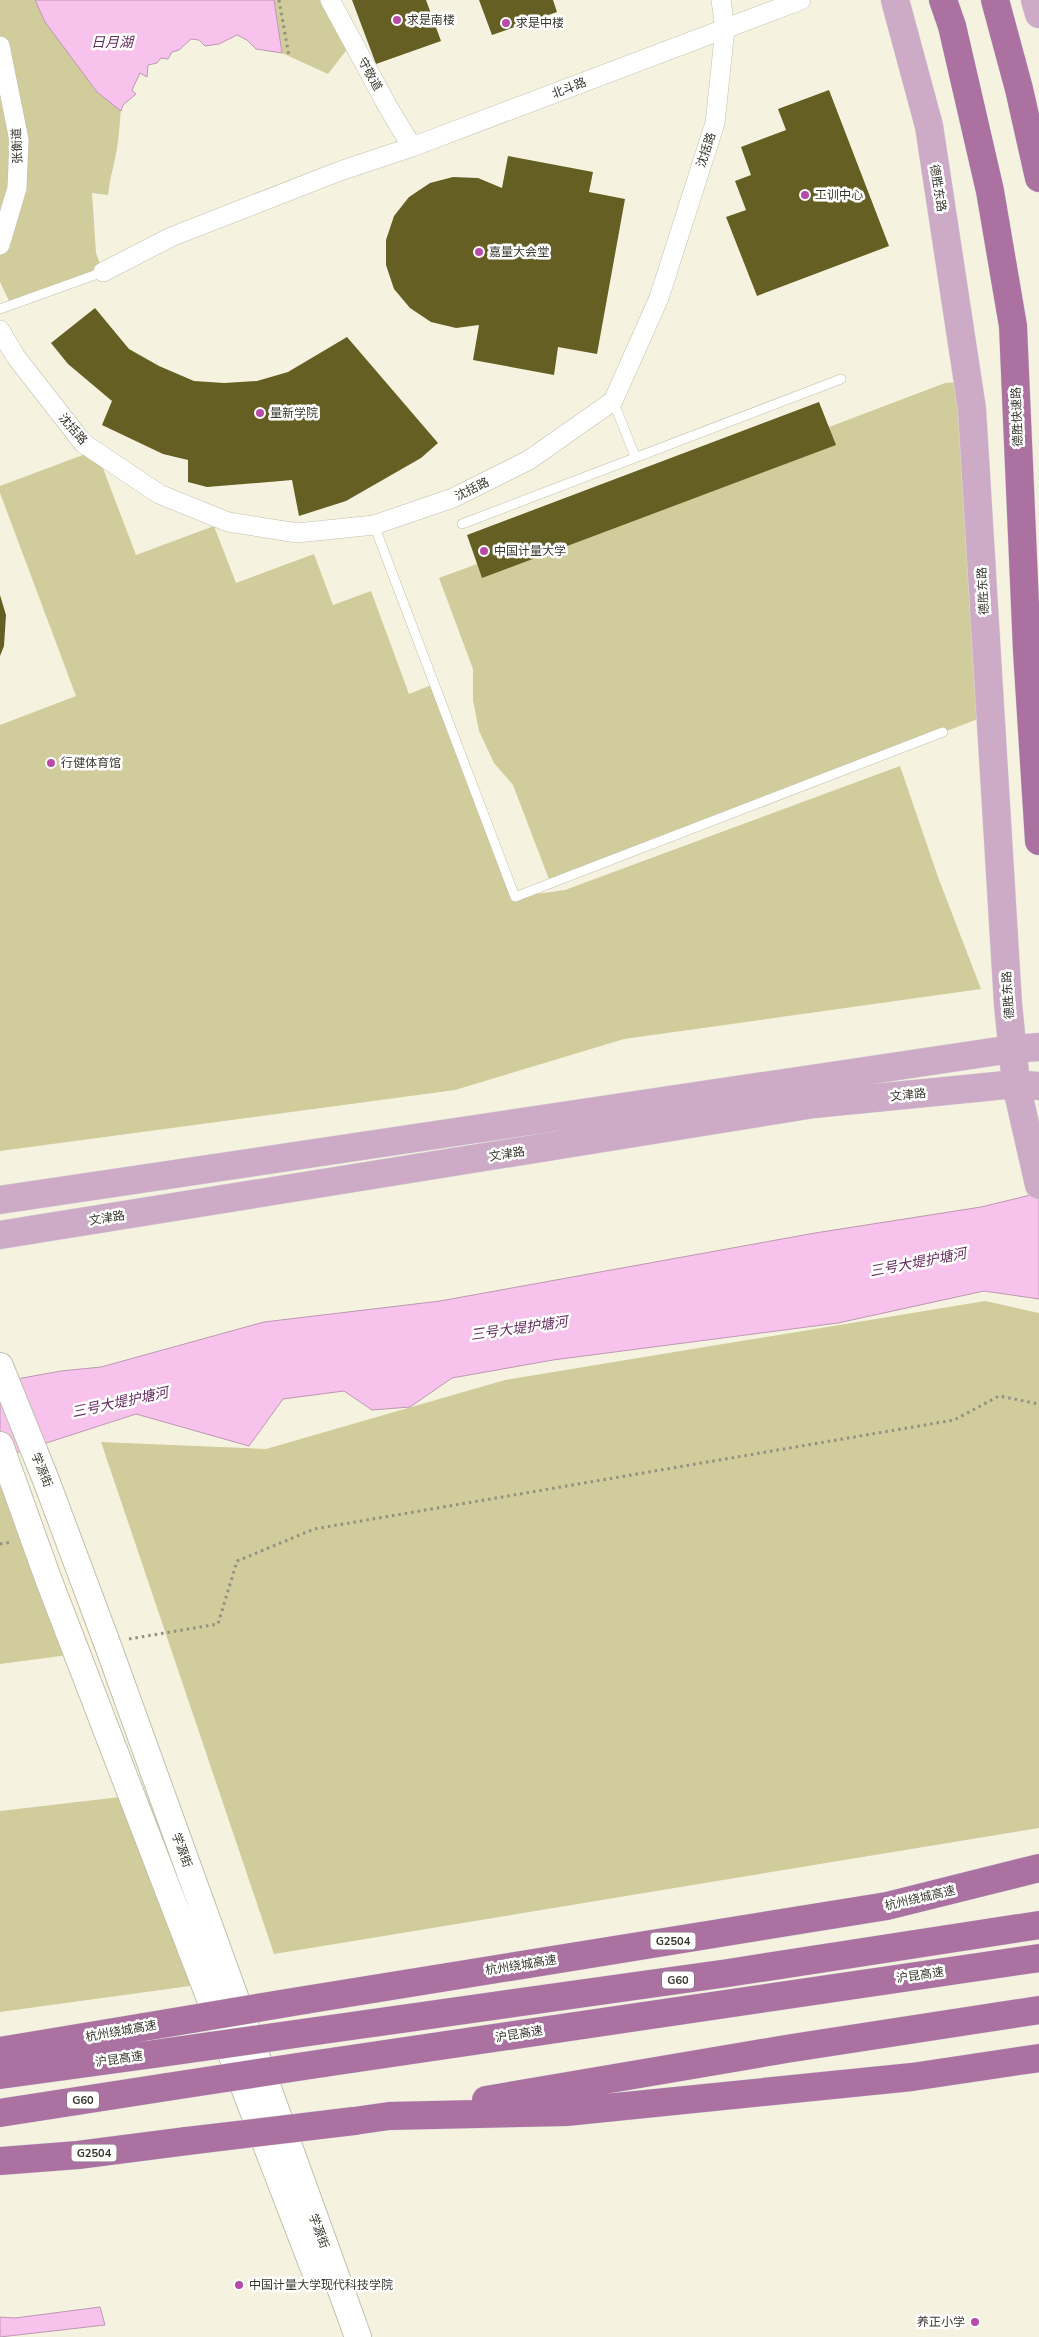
<svg xmlns="http://www.w3.org/2000/svg" width="1039" height="2337" viewBox="0 0 1039 2337" font-family="Mulish,'Noto Sans SC',sans-serif">
	<style>
		.green { fill: #d1cc9c }
		.water { fill: #f7c2ec; stroke: #be98b3 }
		.building { fill: #665f23 }
		.lines { fill: none; stroke-linecap: round; stroke-linejoin: round }
		.lane-casing { stroke: #c1c0ac; stroke-width: 10 }
		.street-casing { stroke: #c1c0ac; stroke-width: 20 }
		.secondary-casing { stroke: #c1c0ac; stroke-width: 28 }
		.primary-casing { stroke: #dbdbda; stroke-width: 29 }
		.highway-casing { stroke: #dbdbda; stroke-width: 29 }
		.path { stroke: #929083; stroke-width: 3; stroke-dasharray: 2.5 4; stroke-linecap: butt }
		.lane { stroke: #fff; stroke-width: 9 }
		.street { stroke: #fff; stroke-width: 19 }
		.secondary { stroke: #fff; stroke-width: 26 }
		.primary { stroke: #cdaac6; stroke-width: 28 }
		.highway { stroke: #ab71a0; stroke-width: 28 }
		.highway-bridge-casing { stroke: #dbdbda; stroke-width: 29; stroke-linecap: butt }
		.highway-bridge { stroke: #ab71a0; stroke-width: 28 }
		.poi-dot { fill: #b84aa8; stroke: #fff; stroke-width: 2 }
		.labels { text-anchor: middle; stroke-width: 5; stroke-linejoin: round; paint-order: stroke }
		.shield { fill: #fff; stroke: #74736d; stroke-width: 1 }
		.shield-label { font-size: 11px; font-weight: bold; fill: #38372f }
		.poi-label { font-size: 12px; fill: #38372f; stroke: #fff; text-anchor: start }
		.street-label { font-size: 12px; fill: #38372f; stroke: #fff }
		.water-label { font-size: 14px; font-style: italic; fill: #682c5f; stroke: #fff }
	</style>
	<rect width="100%" height="100%" fill="#f5f3df"/>
	<path class="green" d="M0 0H330L352 43 328 74 282 53 227 7 122 47C122 79 122 110 118 141 116 159 110 176 108 195L92 193 96 253 103 272 11 305 0 282Z
		M959 382 978 719 550 882 513 785 494 763 479 731 473 700V669L439 578 477 564 482 577 829 427 945 383Z
		M96 450 136 555 214 526 236 583 314 554 333 605 371 591 409 694 434 684 515 897 565 890 900 766 938 877 981 989 624 1039 455 1090 0 1151V725L76 696 0 493V486Z
		M985 1301 1039 1313V1828L274 1954 101 1442 266 1449 505 1380Z
		M24 1480 91 1652 0 1664V1485Z
		M146 1794 219 1982 0 2012V1811Z"/>
	<path class="water" d="M35 0H274L282 53 256 49 247 40 237 35 219 44 205 46 199 40 191 39 179 50 172 52 168 59 161 58 157 63 148 65 147 77 140 73 132 90 136 94 123 105 121 111 97 92 45 22Z
		M1039 1193V1299L984 1291 838 1323 553 1360 452 1378 410 1407 372 1410 344 1391 283 1399 249 1446 136 1414 0 1458V1382L61 1371 101 1367 264 1322 440 1301 815 1233 981 1207Z
		M100 2307 105 2325 0 2337V2317L15 2318Z"/>
	<path class="building" d="M352 0H426L441 41 376 64Z
		M479 0H553L557 12 492 35Z
		M829 90 889 246 757 296 726 217 746 210 735 181 751 175 741 147 786 130 778 109Z
		M508 156 593 172 589 192 625 199 597 354 558 347 554 375 473 360 479 325 456 328 431 322 410 308 394 289 386 265V240L394 216 409 197 430 183 453 177 478 178 502 188Z
		M95 308 129 349 159 366 194 381 224 383 257 381 288 372 347 337 438 443 421 458 346 501 299 516 292 480 207 487 188 482V460L163 454 102 425 112 401 68 364 51 343Z
		M819 402 836 445 482 578 467 535Z
		M0 595 6 615 4 646 0 656Z"/>
	<g class="lines">
		<g class="lane-casing">
			<path id="lane" d="M0 309 103 272
				M613 401 635 456
				M462 524 841 379
				M374 525 515 897 943 732"/>
		</g>
		<g class="street-casing">
			<path id="street" d="M330 0 388 107 412 147
				M0 46 19 140 17 188 0 245
				M103 272 171 237 340 171 412 147 801 0
				M0 330 16 357 83 443 159 494 228 522 297 533 374 525 453 498 529 460 613 401 659 298 715 123 725 29 721 0"/>
		</g>
		<g class="secondary-casing">
			<path id="secondary" d="M0 1366 46 1480 107 1643 358 2337
				M0 1445 49 1581 314 2269"/>
		</g>
		<g class="primary-casing">
			<path id="primary" d="M895 0 929 126 972 409 1008 1004 1016 1084 1039 1185
				M1035 0 1039 14
				M0 1200 1012 1049 1039 1047
				M0 1235 814 1104 1016 1084 1039 1086"/>
		</g>
		<g class="highway-casing">
			<path id="highway" d="M943 0 952 26 990 191 1013 326 1027 651 1039 841
				M995 0 1019 89 1039 178
				M305 2000 887 1906 1039 1868
				M316 2031 728 1973 1039 1925
				M0 2051 144 2027
				M324 2063 1039 1958
				M0 2075 154 2054
				M486 2100 786 2049 1039 2010
				M0 2113 167 2087
				M354 2121 389 2116 566 2112 912 2077 1039 2058
				M0 2161 78 2155 187 2141"/>
		</g>
		<path class="path" d="M279 0 289 56
			M0 1544 12 1542
			M129 1639 218 1624 237 1561 314 1529 954 1420 999 1396 1039 1404"/>
		<use href="#lane" class="lane"/>
		<use href="#street" class="street"/>
		<use href="#secondary" class="secondary"/>
		<use href="#primary" class="primary"/>
		<use href="#highway" class="highway"/>
		<g class="highway-bridge-casing">
			<path id="highway-bridge" d="M144 2027 305 2000
				M154 2054 316 2031
				M167 2087 324 2063
				M187 2141 354 2121"/>
		</g>
		<use href="#highway-bridge" class="highway-bridge"/>
	</g>
	<g class="poi-dot">
		<circle cx="397" cy="20" r="5"/>
		<circle cx="506" cy="23" r="5"/>
		<circle cx="805" cy="195" r="5"/>
		<circle cx="479" cy="252" r="5"/>
		<circle cx="260" cy="413" r="5"/>
		<circle cx="484" cy="551" r="5"/>
		<circle cx="51" cy="763" r="5"/>
		<circle cx="239" cy="2285" r="5"/>
		<circle cx="975" cy="2322" r="5"/>
	</g>
	<g class="labels">
		<g class="shield">
			<rect x="650.5" y="1932.5" width="45" height="17" rx="4"/>
			<rect x="662" y="1971.5" width="32" height="17" rx="4"/>
			<rect x="67" y="2091.5" width="32" height="17" rx="4"/>
			<rect x="71.5" y="2144.5" width="45" height="17" rx="4"/>
		</g>
		<g class="shield-label">
			<text x="673" y="1945">G2504</text>
			<text x="678" y="1984">G60</text>
			<text x="83" y="2104">G60</text>
			<text x="94" y="2157">G2504</text>
		</g>
		<g class="poi-label">
			<text x="407" y="24">求是南楼</text>
			<text x="516" y="27">求是中楼</text>
			<text x="815" y="199">工训中心</text>
			<text x="489" y="256">嘉量大会堂</text>
			<text x="270" y="417">量新学院</text>
			<text x="494" y="555">中国计量大学</text>
			<text x="61" y="767">行健体育馆</text>
			<text x="249" y="2289">中国计量大学现代科技学院</text>
			<text x="965" y="2326" text-anchor="end">养正小学</text>
		</g>
		<g class="street-label">
			<text transform="translate(370 74) rotate(61)" y="4">守敬道</text>
			<text transform="translate(569 88) rotate(-21)" y="4">北斗路</text>
			<text transform="translate(17 146) rotate(-92)" y="4">张衡道</text>
			<text transform="translate(706 150) rotate(-72)" y="4">沈括路</text>
			<text transform="translate(938 188) rotate(81)" y="4">德胜东路</text>
			<text transform="translate(1017 417) rotate(-92)" y="4">德胜快速路</text>
			<text transform="translate(73 429) rotate(49)" y="4">沈括路</text>
			<text transform="translate(472 489) rotate(-26)" y="4">沈括路</text>
			<text transform="translate(983 591) rotate(-93)" y="4">德胜东路</text>
			<text transform="translate(1008 995) rotate(-94)" y="4">德胜东路</text>
			<text transform="translate(908 1095) rotate(-6)" y="4">文津路</text>
			<text transform="translate(507 1154) rotate(-9)" y="4">文津路</text>
			<text transform="translate(107 1218) rotate(-9)" y="4">文津路</text>
			<text transform="translate(42 1470) rotate(68)" y="4">学源街</text>
			<text transform="translate(182 1850) rotate(70)" y="4">学源街</text>
			<text transform="translate(920 1898) rotate(-13)" y="4">杭州绕城高速</text>
			<text transform="translate(521 1965) rotate(-9)" y="4">杭州绕城高速</text>
			<text transform="translate(920 1975) rotate(-8)" y="4">沪昆高速</text>
			<text transform="translate(121 2031) rotate(-10)" y="4">杭州绕城高速</text>
			<text transform="translate(519 2034) rotate(-9)" y="4">沪昆高速</text>
			<text transform="translate(119 2059) rotate(-8)" y="4">沪昆高速</text>
			<text transform="translate(319 2231) rotate(70)" y="4">学源街</text>
		</g>
		<g class="water-label">
			<text x="112" y="47">日月湖</text>
			<text transform="translate(918 1262) rotate(-11)" y="5">三号大堤护塘河</text>
			<text transform="translate(519 1328) rotate(-8)" y="5">三号大堤护塘河</text>
			<text transform="translate(120 1402) rotate(-12)" y="5">三号大堤护塘河</text>
		</g>
	</g>
</svg>
